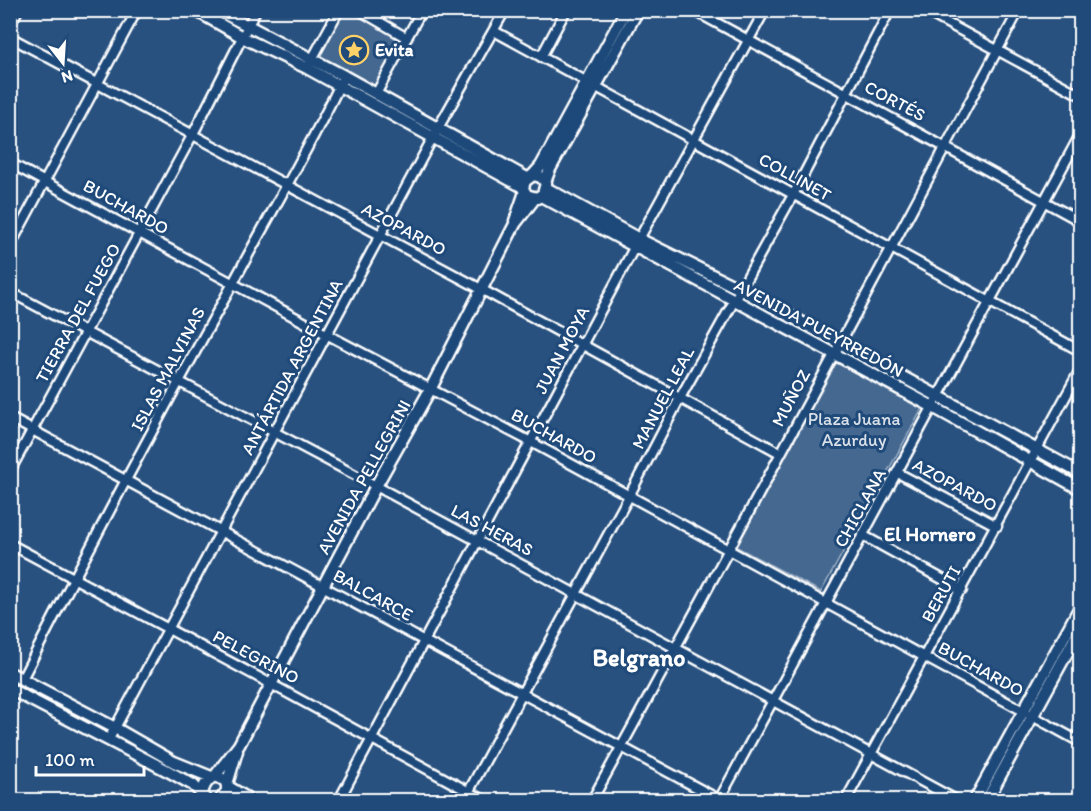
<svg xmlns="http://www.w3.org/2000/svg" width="1091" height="811" viewBox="0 0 1091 811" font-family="Itim,sans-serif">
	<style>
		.green { fill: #446890; stroke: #a2b4c8; stroke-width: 1.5 }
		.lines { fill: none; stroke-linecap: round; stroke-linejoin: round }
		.minor-casing { stroke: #fff; stroke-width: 13 }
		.major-casing { stroke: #fff; stroke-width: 15 }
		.minor { stroke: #1f4a7a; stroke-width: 8 }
		.major { stroke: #1f4a7a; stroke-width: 10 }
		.labels { text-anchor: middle; stroke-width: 6; stroke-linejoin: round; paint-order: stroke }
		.poi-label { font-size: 18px; font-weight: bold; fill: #fff; stroke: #1f4a7a; text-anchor: start }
		.street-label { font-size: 18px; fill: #fff; stroke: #1f4a7a }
		.park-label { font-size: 18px; fill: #dae1e9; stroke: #1f4a7a }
		.neighbourhood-label { font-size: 20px; font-weight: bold; fill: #fff; stroke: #1f4a7a }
		.district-label { font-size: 24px; font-weight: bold; fill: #fff; stroke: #1f4a7a }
	</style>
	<rect width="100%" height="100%" fill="#28517f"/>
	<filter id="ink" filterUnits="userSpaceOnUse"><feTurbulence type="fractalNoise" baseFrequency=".0167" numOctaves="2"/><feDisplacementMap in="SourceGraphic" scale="12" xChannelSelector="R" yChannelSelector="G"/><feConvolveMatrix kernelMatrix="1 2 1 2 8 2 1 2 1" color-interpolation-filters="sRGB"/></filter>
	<g filter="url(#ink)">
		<path class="green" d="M344 11H352L401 37 374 87 319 56Z
			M835 362 922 409 821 592 735 546Z"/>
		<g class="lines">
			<g class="minor-casing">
				<path id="minor" d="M359 10 407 38
					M693 10 1080 221
					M923 10 1080 95
					M10 25 18 10
					M494 31C689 139 886 243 1080 351
					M10 37 481 289 780 453
					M541 57 566 10
					M310 63 339 10
					M376 94 422 10
					M10 163 328 335 531 442 1080 742
					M10 246 137 10
					M10 292 376 486 956 800
					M10 418 720 800
					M10 471 193 134 256 10
					M898 473 997 526
					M864 536 962 590
					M10 544 271 684 484 800
					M22 679C90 546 160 415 232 285 269 215 310 148 344 76
					M109 739 438 128 505 10
					M339 800 634 248 765 10
					M464 800 629 496 680 398 793 195 890 10
					M592 800C737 538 877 274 1019 10
					M719 800 1080 135
					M846 800 1080 370"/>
			</g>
			<g class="major-casing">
				<path id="major" d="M195 10 244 38 307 68 523 187
					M218 10 344 76 527 178
					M533 175 541 177 546 183 543 194 537 198 526 195 523 188 525 181 533 175 541 166 626 10
					M545 182 550 169 638 10
					M546 188 639 239 740 289 1080 473
					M541 196 933 407 1080 489
					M515 221 525 192
					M10 673 115 728 174 762 211 777
					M10 689 168 771 193 785 202 794
					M215 776 239 745 376 486 431 388 515 224 535 198
					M227 784 237 751
					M207 800 203 797C201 789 207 779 215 776L225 780 227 786 250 800
					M220 800 227 791V786
					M975 800 1080 607
					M987 800 1080 629"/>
			</g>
			<use href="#minor" class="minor"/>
			<use href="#major" class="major"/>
		</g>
	</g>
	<defs>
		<g id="sight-ring" transform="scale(1.5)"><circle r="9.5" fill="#1f4a7a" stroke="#ffd166" stroke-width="1.5"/><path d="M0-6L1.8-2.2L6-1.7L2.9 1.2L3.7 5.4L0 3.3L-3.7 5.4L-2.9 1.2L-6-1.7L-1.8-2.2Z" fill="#ffd166"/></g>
	</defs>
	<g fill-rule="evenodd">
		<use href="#sight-ring" x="354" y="50"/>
	</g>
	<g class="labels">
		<g class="poi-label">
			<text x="375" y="56">Evita</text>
		</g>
		<g class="street-label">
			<text transform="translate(895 101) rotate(28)" y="6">CORTÉS</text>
			<text transform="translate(795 177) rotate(29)" y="6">COLLINET</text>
			<text transform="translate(126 207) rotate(29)" y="6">BUCHARDO</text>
			<text transform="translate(404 229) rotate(28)" y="6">AZOPARDO</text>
			<text transform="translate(78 313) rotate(-61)" y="6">TIERRA DEL FUEGO</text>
			<text transform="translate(819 328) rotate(28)" y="6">AVENIDA PUEYRREDÓN</text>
			<text transform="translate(562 350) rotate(-62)" y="6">JUAN MOYA</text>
			<text transform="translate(292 367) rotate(-62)" y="6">ANTÁRTIDA ARGENTINA</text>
			<text transform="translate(168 369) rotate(-62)" y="6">ISLAS MALVINAS</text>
			<text transform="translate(663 398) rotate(-62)" y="6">MANUEL LEAL</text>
			<text transform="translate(791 398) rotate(-62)" y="6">MUÑOZ</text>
			<text transform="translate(554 436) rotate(29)" y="6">BUCHARDO</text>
			<text transform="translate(364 477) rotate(-61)" y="6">AVENIDA PELLEGRINI</text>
			<text transform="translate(955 485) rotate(28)" y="6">AZOPARDO</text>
			<text transform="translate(860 508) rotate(-61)" y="6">CHICLANA</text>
			<text transform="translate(492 530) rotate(28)" y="6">LAS HERAS</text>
			<text transform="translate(941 594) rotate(-61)" y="6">BERUTI</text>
			<text transform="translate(373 595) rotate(29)" y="6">BALCARCE</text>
			<text transform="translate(256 657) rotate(28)" y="6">PELEGRINO</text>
			<text transform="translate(981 669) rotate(29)" y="6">BUCHARDO</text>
		</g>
		<g class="park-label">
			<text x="854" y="425">Plaza Juana<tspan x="854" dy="21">Azurduy</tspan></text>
		</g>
		<g class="neighbourhood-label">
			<text x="930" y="541">El Hornero</text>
		</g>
		<g class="district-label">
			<text x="639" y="666">Belgrano</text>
		</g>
	</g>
	<rect width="1091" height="811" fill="none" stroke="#1f4a7a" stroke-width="36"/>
	<rect x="18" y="18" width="1055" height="775" fill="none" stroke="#fff" stroke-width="2" filter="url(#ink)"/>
	<g transform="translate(63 63) rotate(163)" stroke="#1f4a7a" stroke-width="4.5" paint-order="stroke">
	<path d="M0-4.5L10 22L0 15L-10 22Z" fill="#ffffff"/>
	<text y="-9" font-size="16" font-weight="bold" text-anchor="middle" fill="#ffffff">N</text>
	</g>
	<path d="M36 766v9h108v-9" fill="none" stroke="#ffffff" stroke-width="3"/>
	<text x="45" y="766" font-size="18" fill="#ffffff" stroke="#1f4a7a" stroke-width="4.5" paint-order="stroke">100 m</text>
</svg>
